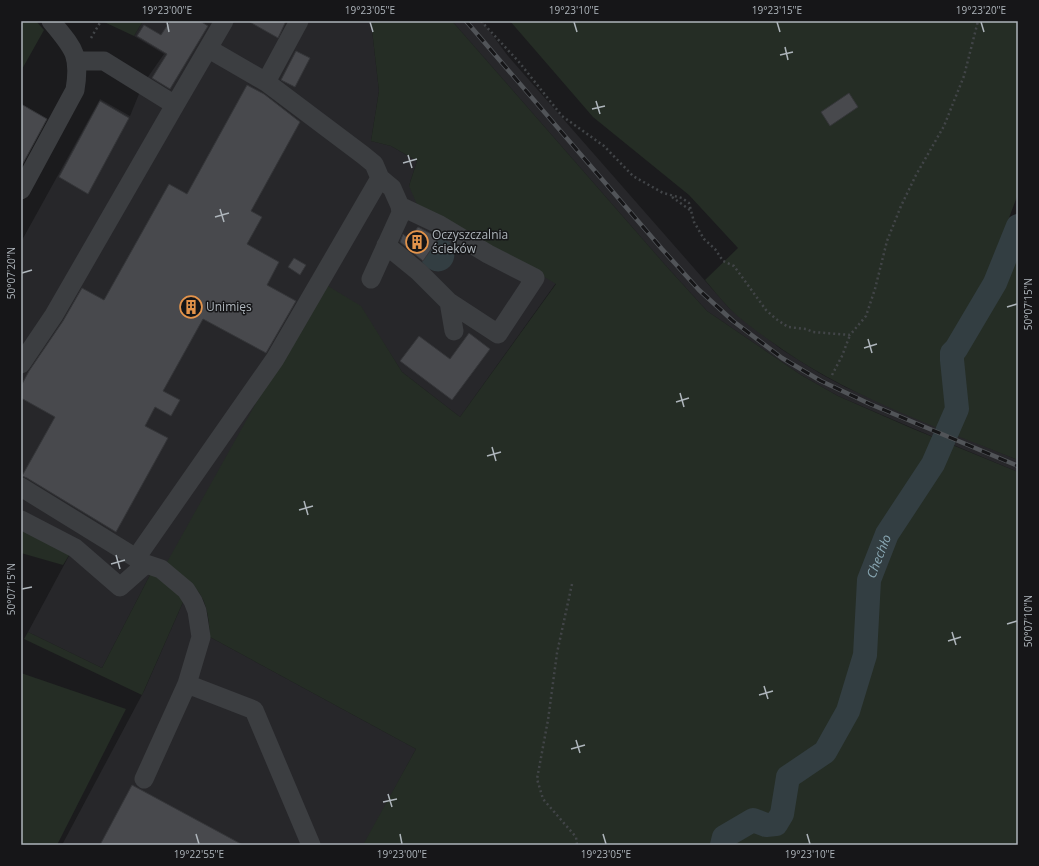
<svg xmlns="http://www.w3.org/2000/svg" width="1039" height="866" viewBox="0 0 1039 866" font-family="'Open Sans',sans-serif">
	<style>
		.built { fill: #27272a }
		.green { fill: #252d25 }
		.water { fill: #333e42 }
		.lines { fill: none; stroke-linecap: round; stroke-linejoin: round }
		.stream { stroke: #333e42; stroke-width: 4 }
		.river { stroke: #333e42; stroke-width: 24 }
		.building { fill: #48494d; stroke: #353639 }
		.path { stroke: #424548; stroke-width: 2.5; stroke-dasharray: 2 3; stroke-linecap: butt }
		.minor { stroke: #3c3e41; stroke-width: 19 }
		.rail-casing { stroke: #515458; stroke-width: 4.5 }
		.rail { stroke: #161618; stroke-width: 3; stroke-dasharray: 9; stroke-linecap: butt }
		.ticks { fill: none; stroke: #aeb5bb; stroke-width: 1.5 }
		.labels { text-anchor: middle; stroke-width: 3; stroke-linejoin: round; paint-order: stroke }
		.poi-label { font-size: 12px; fill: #aeb5bb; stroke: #161618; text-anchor: start }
		.water-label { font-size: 13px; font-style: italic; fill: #89a7b3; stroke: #161618 }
		.neatline { fill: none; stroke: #aeb5bb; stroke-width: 1.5 }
		.ticks-label { font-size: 10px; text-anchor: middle; fill: #aeb5bb }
	</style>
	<rect width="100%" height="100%" fill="#1b1b1d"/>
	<path class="built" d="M143 21H371L379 91 371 141 391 146 417 161 409 186 477 237 556 283 460 417 402 372 360 306 197 591 203 601 208 619 210 637 416 749 364 845H62L144 691 183 602 151 573 102 668 28 632 71 552 21 525V242L100 99 130 116 143 84 164 54 134 36Z
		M452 21H482L508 56 729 308 781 349 821 374 845 387 942 429 938 439 838 396 801 375 707 311 667 267Z
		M955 434 1018 460V472L951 444Z"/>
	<path class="green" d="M21 21H36L44 30 21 71Z
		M102 21H143L134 36Z
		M371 21H452L667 267 707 311 801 375 838 396 911 428 1018 472V845H363L416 749 210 637C209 622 208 603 197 590 188 580 176 572 166 564L323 283 361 306 402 372 460 417 556 284 477 237 418 207 409 186 417 161 391 146 371 141 379 91Z
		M510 21H1018V194L945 388 1018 210V460C934 426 842 394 769 340 755 330 741 320 729 308 720 299 713 289 705 280L738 248 689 195 593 117Z
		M21 525 71 552 63 565 21 553Z
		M151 573 178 592 183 602 142 695 24 639 28 632 102 668Z
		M21 673 126 709 57 845H21Z"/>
	<path class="water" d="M441 235C472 254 442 288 422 262Z"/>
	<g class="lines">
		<path class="stream" d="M947 345 956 349"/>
		<path class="river" id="s1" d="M722 845 724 837 753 820 766 825 776 824 782 814 788 777 825 752 848 711 865 655 869 580 887 534 933 464 957 409 952 360V353L956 349 995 283 1018 226"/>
	</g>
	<path class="building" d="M170 21H200L208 26 170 89 152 78 167 54 137 36 144 25 161 35Z
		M248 21H286L278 38Z
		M296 51 310 58 295 87 281 80Z
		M247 85 264 94 300 122 251 211 262 217 247 244 279 262 267 285 296 301 266 353 203 319 163 391 180 400 171 416 155 407 145 426 168 438 116 532 27 478 22 476 55 417 21 398V386L29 371 63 321 82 288 104 300 169 184 187 194Z
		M849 93 858 107 830 126 821 112Z
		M100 101 129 118 88 194 59 177Z
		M21 104 47 119 21 167Z
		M418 227 439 238 423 261 400 242 403 234 409 239Z
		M294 258 306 265 300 275 288 267Z
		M469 333 490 349 452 400 400 361 419 336 450 359Z
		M132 785 243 845H100Z"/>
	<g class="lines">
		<path class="path" d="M481 21 519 62 562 116 604 146 633 176 663 193 682 198 689 203 694 222 704 239 715 249 723 261 734 266 766 310 776 319 788 327 806 329 813 332 850 335 866 316 875 289 887 241 901 206 916 175 944 126 964 76 978 21
			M91 38 101 21
			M672 197 690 210
			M832 375 842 356 850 335
			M572 584 557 653 548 720 537 779 543 799 576 837 577 845"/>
		<path class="minor" d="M209 49 266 82 363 155 374 164 380 178 392 188 400 206 401 213 371 279
			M266 82 299 21
			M175 105 224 21
			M21 190 75 90C81 54 73 48 51 21
			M400 206 438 224 488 254 535 278 498 334 449 302
			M386 245 419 272 449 302 454 331
			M21 364 54 315 175 105 104 61H77
			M21 487 136 558 275 359 380 178
			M21 520 75 548 120 587 146 564
			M136 558 146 564 161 569 186 590 193 601 197 611 201 637 187 684
			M144 779 187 684 254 710 311 845"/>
		<g class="rail-casing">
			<path id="rail" d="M466 21 662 249 699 290 733 321 782 358 821 381 870 404 1018 466"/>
		</g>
		<use href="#rail" class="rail"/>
	</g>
	<path class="ticks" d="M167 22 169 32M370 22 373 32M574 22 577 32M777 22 780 32M981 22 984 32M785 47 788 60M780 55 793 52M596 101 600 114M592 109 605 106M408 155 412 168M403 163 417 159M220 209 224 222M215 217 229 213M22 273 32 270M1007 307 1017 304M868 339 872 353M864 348 877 344M680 393 684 407M676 402 689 398M492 447 496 461M487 456 501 452M304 501 308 515M299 510 313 506M116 555 120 569M111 564 125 560M22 589 32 587M1007 624 1017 621M952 632 956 645M948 641 961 637M764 686 768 699M759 695 773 691M576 740 580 753M571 749 585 745M388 794 392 807M383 802 397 799M196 834 199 844M400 834 402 844M603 834 606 844M807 834 810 844"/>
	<defs>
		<g id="building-ring" transform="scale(1.15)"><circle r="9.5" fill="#161618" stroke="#e4944b" stroke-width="1.5"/><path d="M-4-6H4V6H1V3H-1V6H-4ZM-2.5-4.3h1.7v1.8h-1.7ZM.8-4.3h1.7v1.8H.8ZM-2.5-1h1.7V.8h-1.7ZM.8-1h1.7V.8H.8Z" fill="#e4944b"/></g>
	</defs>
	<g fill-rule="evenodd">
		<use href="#building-ring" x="417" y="242"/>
		<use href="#building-ring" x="191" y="307"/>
	</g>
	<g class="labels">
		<g class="poi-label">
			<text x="432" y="239">Oczyszczalnia<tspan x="432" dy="14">ścieków</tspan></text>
			<text x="206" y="311">Unimięs</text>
		</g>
		<g class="water-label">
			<text dy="5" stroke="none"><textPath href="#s1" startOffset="366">Chechło</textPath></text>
		</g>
	</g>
	<rect width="1039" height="866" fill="none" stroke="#161618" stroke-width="44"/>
	<rect x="22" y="22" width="995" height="822" class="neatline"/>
	<g class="ticks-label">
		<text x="167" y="14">19°23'00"E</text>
		<text x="370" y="14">19°23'05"E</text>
		<text x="574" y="14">19°23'10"E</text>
		<text x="777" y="14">19°23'15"E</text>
		<text x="981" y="14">19°23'20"E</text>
		<text transform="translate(11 273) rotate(-90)" y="4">50°07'20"N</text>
		<text transform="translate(1028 304) rotate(-90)" y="4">50°07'15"N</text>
		<text transform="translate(11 589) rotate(-90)" y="4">50°07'15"N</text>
		<text transform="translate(1028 621) rotate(-90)" y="4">50°07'10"N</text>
		<text x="199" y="858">19°22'55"E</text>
		<text x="402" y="858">19°23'00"E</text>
		<text x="606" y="858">19°23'05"E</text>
		<text x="810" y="858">19°23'10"E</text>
	</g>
</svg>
